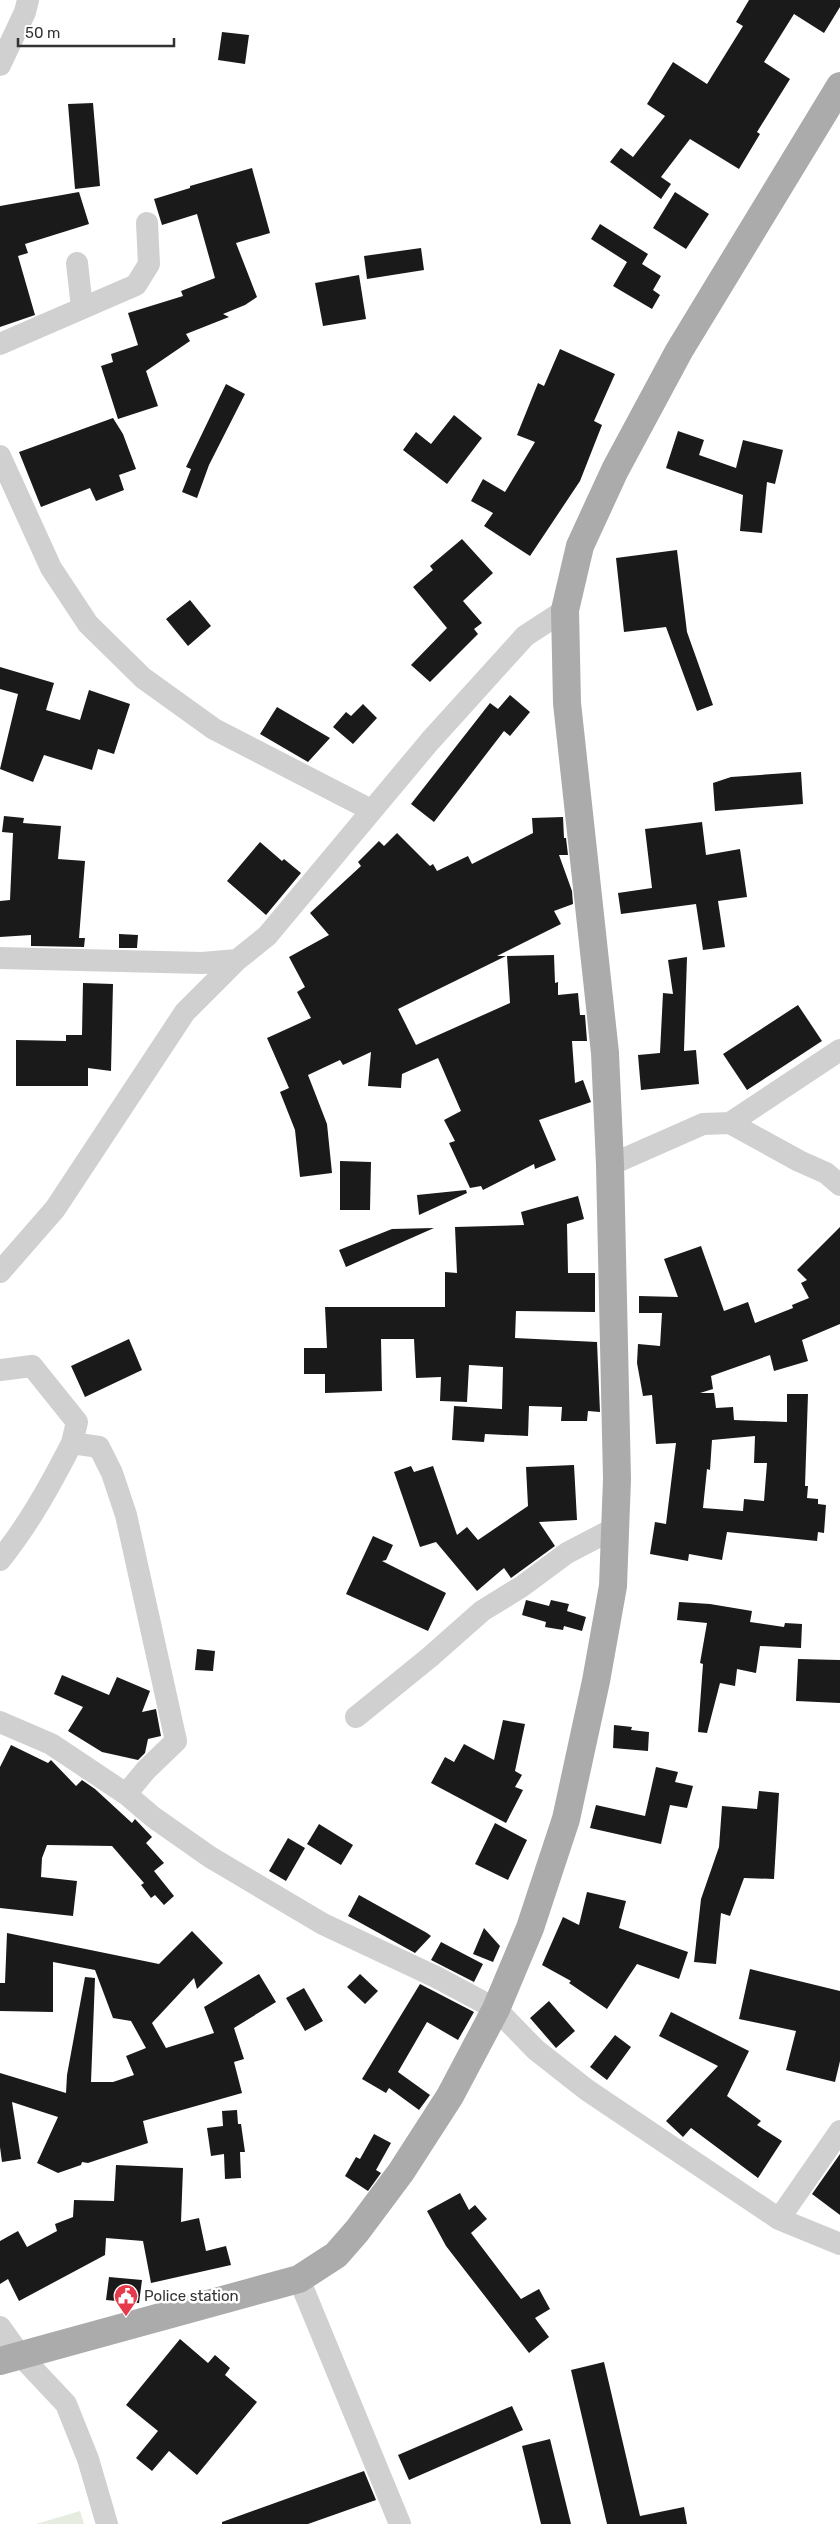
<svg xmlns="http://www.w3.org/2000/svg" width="840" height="2524" viewBox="0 0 840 2524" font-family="Rubik,sans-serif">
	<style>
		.green { fill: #e6ecdf }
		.building { fill: #1a1a1a; fill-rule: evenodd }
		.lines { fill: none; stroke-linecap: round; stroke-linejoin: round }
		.minor { stroke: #d0d0d0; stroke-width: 22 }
		.major { stroke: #ababab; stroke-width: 28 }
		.labels { text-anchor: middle; stroke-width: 5; stroke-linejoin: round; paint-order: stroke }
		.poi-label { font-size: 15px; fill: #333; stroke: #fff; text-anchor: start }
	</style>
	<rect width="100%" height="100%" fill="#fff"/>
	<path class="green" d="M80 2511 84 2524H36Z"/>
	<path class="building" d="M749 0H840V7L824 33 794 14 764 62 790 79 757 132 760 134 739 169 690 139 661 177 671 184 661 199 610 162 621 148 633 157 665 116 647 104 673 62 707 84 743 26 736 22Z
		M222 32 249 35 245 64 218 60Z
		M93 103 100 186 75 189 68 104Z
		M252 168 270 233 236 243 257 297 245 305 223 314 229 317 186 334 190 341 146 371 158 406 118 419 101 366 113 362 111 354 138 345 128 313 183 296 181 291 215 278 197 214 162 225 154 199 190 188V186Z
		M79 192 89 224 25 244 28 253 18 256 35 315 0 327V206Z
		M675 192 709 214 686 249 653 228Z
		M600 224 648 254 642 264 661 276 653 290 660 295 652 309 613 286 627 262 591 239Z
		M421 248 424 270 367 279 364 256Z
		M359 275 366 319 323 326 315 283Z
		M560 349 615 374 594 421 602 425 580 481 530 556 484 526 493 513 471 501 483 479 505 492 535 442 517 435 538 383 544 386Z
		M226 384 245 394 209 465 197 498 182 492 191 469 186 467Z
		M454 415 482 438 447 484 403 450 416 432 431 444Z
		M113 418 123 434 136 469 119 475 124 490 96 501 90 488 41 507 19 452Z
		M678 431 704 440 699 455 736 468 743 440 783 450 775 484 767 482 762 533 740 531 743 495 666 468Z
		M462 539 493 573 463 601 482 623 474 629 478 634 430 682 411 665 447 628 413 587 433 570 430 566Z
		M677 550 687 632 713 705 697 711 666 627 624 632 616 558Z
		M190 600 211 626 188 646 166 619Z
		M0 667 54 683 46 710 80 720 89 690 130 704 114 754 98 749 92 770 44 755 33 782 0 769 18 694 0 689Z
		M510 695 530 712 510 736 504 731 434 822 411 804 490 703 498 709Z
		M363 704 377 718 353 744 333 727 346 712 351 716Z
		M277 707 330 738 308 762 260 734Z
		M801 772 803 804 715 811 713 783 731 777Z
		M4 816 24 818 23 823 61 826 58 859 85 861 79 938H85L84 947 31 946V935L0 937V901L10 900 13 833 2 832Z
		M563 817 564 838H566L568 855H559L572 891 573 904 554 911 561 924 497 956H506L398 1009 416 1045 510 1003 507 956 554 955 555 983 558 982V995L578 993 580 1015H585L587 1041H572L575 1083 583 1080 591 1102 539 1120 556 1160 535 1169 534 1164 483 1190 481 1186 470 1188 449 1143 455 1141 444 1120 461 1111 438 1058 402 1074 401 1088 368 1086 371 1052 343 1065 340 1060 308 1075 327 1124 332 1173 300 1177 295 1130 280 1092 289 1088 267 1038 311 1018 297 992 305 987 289 957 329 935 310 913 361 866 358 862 379 841 384 846 397 833 430 866 433 864 437 871 468 856 472 864 533 833 532 818Z
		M702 822 706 855 740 849 747 897 718 901 725 947 703 950 696 904 621 914 618 893 652 888 645 829Z
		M260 842 282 861 284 859 301 873 266 915 227 881Z
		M119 934 138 935 137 948H119Z
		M687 957 684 1051 696 1050 699 1084 641 1090 638 1055 660 1053 663 993 673 994 668 960Z
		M83 983 113 984 111 1071 88 1068V1086H16V1040L66 1041V1035H82Z
		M798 1005 822 1041 747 1090 723 1054Z
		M340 1161 371 1162 370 1210H340Z
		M466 1190 467 1193 419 1215 417 1195Z
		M578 1196 584 1219 567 1224 568 1273H595V1312L516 1311 515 1338 597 1342 600 1412 588 1411 587 1421H561L562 1407 529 1406 528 1436 485 1434 484 1442 452 1440 454 1406 502 1409 503 1367 469 1365 467 1402 440 1401 441 1377 416 1378 414 1339H381L382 1391 325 1393V1374H304V1348H327L325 1307H445V1272L457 1273 455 1227 524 1225 521 1212Z
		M840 1227V1324L802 1340 808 1361 774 1371 770 1355 711 1376 713 1389 700 1393H714L716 1408 733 1407 734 1420 787 1422V1394H808L805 1486H808L807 1498 818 1499V1504L826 1505 824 1533 818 1532 817 1541 727 1532 722 1560 689 1554 688 1561 650 1554 655 1522 666 1524 676 1443 656 1444 652 1395 643 1396 637 1363 638 1344 660 1346 662 1313H639V1296L678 1297 664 1259 701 1246 724 1311 748 1302 755 1323 793 1308 792 1305 809 1298 801 1283 807 1280 797 1270ZM755 1436 754 1463H767L764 1501 744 1499 743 1511 703 1508 707 1469 710 1470 712 1440Z
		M434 1228 346 1267 339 1250 392 1229Z
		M129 1339 142 1370 85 1397 71 1366Z
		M574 1465 577 1520 539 1522 555 1546 511 1578 504 1568 477 1591 436 1542 420 1547 394 1472 411 1466 414 1472 433 1466 457 1535 467 1527 478 1540 528 1506 526 1467Z
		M373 1536 393 1545 386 1560 382 1561 446 1593 428 1631 346 1594Z
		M526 1600 549 1606 551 1600 569 1604 567 1611 586 1617 582 1631 564 1626 563 1630 545 1627 546 1622 522 1615Z
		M679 1602 710 1604 752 1611 750 1622 784 1627 785 1623 802 1624 801 1648 760 1646 756 1673 737 1669 735 1686 720 1683 707 1733 698 1732 703 1664 700 1663 707 1623 677 1620Z
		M197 1649 215 1651 213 1671 195 1670Z
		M798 1659 840 1660V1703L796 1701Z
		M62 1675 109 1695 117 1677 150 1691 142 1712 156 1709 161 1736 148 1739 145 1753 138 1760 102 1752 68 1731 83 1707 54 1694Z
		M503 1720 525 1724 515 1771 522 1775 515 1787 523 1790 506 1823 431 1783 445 1757 454 1762 464 1744 494 1760Z
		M614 1725 632 1727 631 1730 649 1732 648 1751 613 1748Z
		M11 1745 48 1763 51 1760 76 1786 82 1780 95 1789 132 1823 135 1819 152 1837 146 1843 164 1863 154 1871 174 1896 164 1905 155 1895 151 1898 141 1885 144 1883 112 1846 47 1845 42 1858 41 1877 77 1881 73 1916 0 1908V1767Z
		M656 1767 678 1772 675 1782 693 1786 687 1808 670 1805 661 1844 590 1828 596 1805 645 1816Z
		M759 1791 779 1793 774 1879 744 1878 730 1916 721 1913 716 1964 694 1962 701 1899 719 1847 722 1806 757 1809Z
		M495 1823 527 1840 508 1880 475 1864Z
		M319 1824 353 1845 341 1865 307 1844Z
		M288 1838 305 1848 286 1881 269 1871Z
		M587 1892 626 1901 619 1928 688 1952 679 1979 637 1964 607 2009 569 1983 571 1981 542 1965 563 1917 579 1925Z
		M359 1895 427 1933 431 1936 415 1953 348 1916Z
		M484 1928 500 1946 493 1962 473 1954Z
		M192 1931 223 1963 197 1989 194 1978 152 2023 166 2048 214 2033 204 2007 259 1974 276 2002 234 2028 244 2059 234 2062 242 2093 143 2121 148 2143 88 2163 82 2162 81 2165 58 2173 37 2163 58 2117 12 2102 21 2159 2 2162 0 2147V2073L66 2093 67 2075 85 1977 95 1978 91 2082H113L134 2075 126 2056 146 2048 131 2021 113 2018 95 1970 53 1962V2012L0 2011V1983H5L7 1933 159 1964Z
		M441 1942 483 1964 474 1982 431 1960Z
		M750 1969 840 1991V2061L835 2082 786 2070 796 2031 739 2019Z
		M360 1974 378 1991 365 2004 347 1987Z
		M420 1984 474 2012 458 2040 427 2022 398 2072 430 2095 419 2110 389 2088 386 2093 362 2079Z
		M304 1988 323 2021 305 2031 286 1998Z
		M549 2001 575 2031 556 2048 530 2018Z
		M671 2012 749 2051 727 2096 761 2121 757 2125 782 2141 758 2178 691 2128 683 2137 666 2121 718 2066 659 2036Z
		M615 2035 631 2047 607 2080 590 2067Z
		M237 2110 238 2124H241L245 2152H240L241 2178 225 2179 224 2154 211 2156 207 2128 223 2126 222 2111Z
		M374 2134 391 2143 376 2170 381 2173 368 2191 345 2176 356 2157 360 2159Z
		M840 2154V2215L812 2194Z
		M116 2165 183 2168 181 2222 199 2218 206 2251 226 2246 231 2265 151 2283 143 2241 106 2238 105 2255 19 2301 8 2279 0 2284V2241L18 2231 27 2247 57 2231 55 2224 73 2217 74 2200 114 2201Z
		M460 2193 469 2210 475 2205 487 2219 471 2233 521 2299 539 2289 550 2309 535 2318 549 2337 529 2353 446 2246 427 2211Z
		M109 2277 142 2280 139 2303 106 2300Z
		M180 2339 208 2363 215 2355 230 2368 225 2375 257 2402 197 2475 169 2451 152 2471 136 2458 158 2431 126 2405Z
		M604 2362 640 2516 684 2507 687 2524H607L571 2370Z
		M512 2406 523 2430 409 2480 398 2455Z
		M550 2439 571 2524H541L522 2446Z
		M364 2471 376 2500 308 2524H222V2522Z"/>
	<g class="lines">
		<path class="minor" d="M0 65 25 12 28 0
			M77 263 82 308
			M0 344 136 285 149 264 147 223
			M0 456 51 568 88 624 143 678 214 729 371 810
			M0 958 202 963 237 960 267 936 430 741 525 636 565 610
			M730 1123 840 1050
			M610 1165 703 1124 730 1123 799 1161 826 1173 840 1185
			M0 1272 55 1209 185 1012 237 960
			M0 1370 32 1366 77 1422 72 1443
			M0 1560C29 1524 51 1484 72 1443L99 1447 112 1473 126 1515 176 1741 146 1770 126 1794
			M356 1717 430 1657 482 1611 521 1587 567 1553 615 1528
			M0 1722 51 1744 126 1794 153 1817 210 1857 323 1924 436 1977 496 2009 536 2050 587 2090 779 2219 840 2244
			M779 2219 840 2131
			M299 2279 400 2524
			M0 2327 20 2355 66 2404 88 2459 107 2524"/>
		<path class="major" d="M0 2361 299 2279 336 2255 357 2231 401 2172 450 2096 496 2009 530 1928 566 1819 596 1681 613 1586 617 1479 610 1165 605 1053 567 703 565 610 580 546 615 470 679 351 840 86"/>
	</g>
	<defs>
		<g id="civic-pin" transform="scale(1.25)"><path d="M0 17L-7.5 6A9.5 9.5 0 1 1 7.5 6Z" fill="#e6394b" stroke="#fff"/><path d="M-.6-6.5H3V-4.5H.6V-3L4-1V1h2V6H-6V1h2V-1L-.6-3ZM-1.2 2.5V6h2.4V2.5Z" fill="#fff"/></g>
	</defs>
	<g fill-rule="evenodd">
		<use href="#civic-pin" x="126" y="2296"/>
	</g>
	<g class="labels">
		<g class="poi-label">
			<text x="144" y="2301">Police station</text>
		</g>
	</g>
	<path d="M18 38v8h156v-8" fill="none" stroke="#333333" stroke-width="2.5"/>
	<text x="25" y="38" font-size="15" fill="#333333" stroke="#ffffff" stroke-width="4" paint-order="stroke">50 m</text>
</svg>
